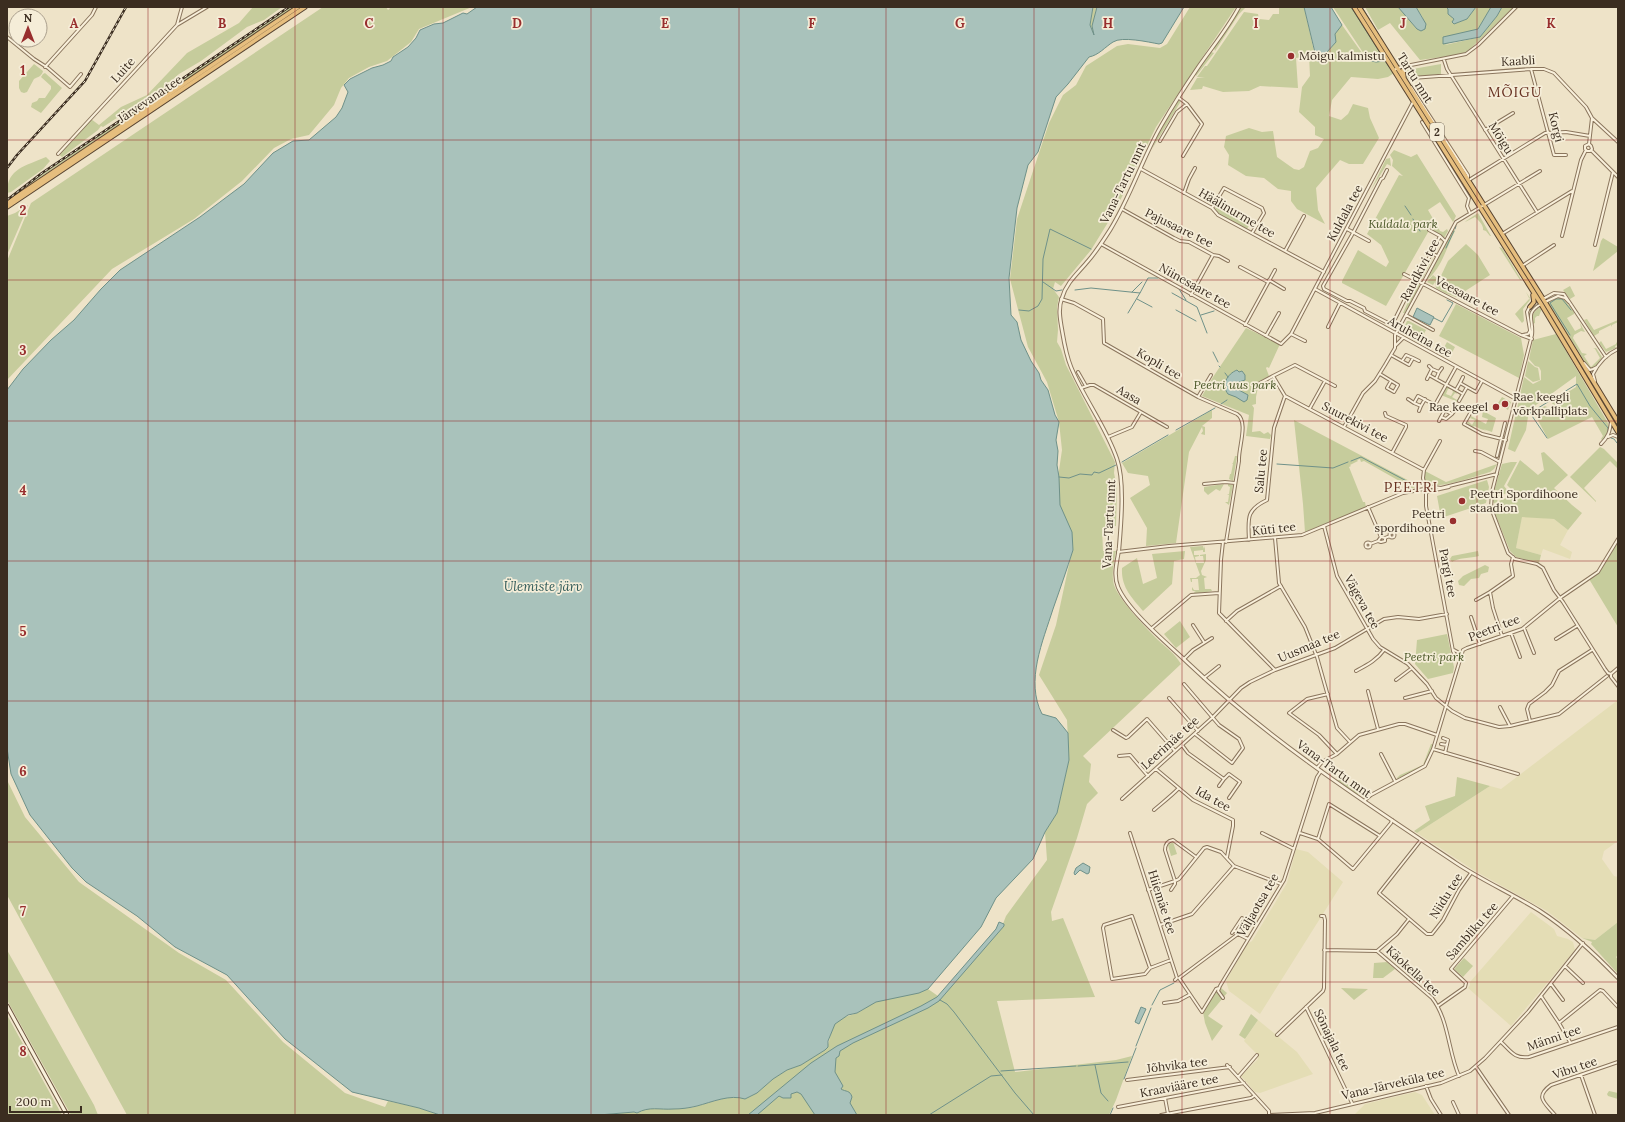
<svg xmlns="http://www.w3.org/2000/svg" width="1625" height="1122" viewBox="0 0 1625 1122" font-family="Lora,serif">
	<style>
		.farmland { fill: #e4ddb5 }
		.green { fill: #c6cc9c }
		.water { fill: #a9c2bb; stroke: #6f9189 }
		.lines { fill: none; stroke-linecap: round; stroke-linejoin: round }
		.stream { stroke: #6f9189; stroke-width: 1 }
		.minor-casing { stroke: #8a755d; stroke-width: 4 }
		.tertiary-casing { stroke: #8a755d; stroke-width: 4.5 }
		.secondary-casing { stroke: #6c5740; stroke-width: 5 }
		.trunk-casing { stroke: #584431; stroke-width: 5.5 }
		.minor { stroke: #f9f0db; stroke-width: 2 }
		.tertiary { stroke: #f9f0db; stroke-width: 2.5 }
		.secondary { stroke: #f9f0db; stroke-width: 3 }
		.trunk { stroke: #e6be7e; stroke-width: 3.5 }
		.rail-casing { stroke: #3b2d20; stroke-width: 2.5 }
		.rail { stroke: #f5edd8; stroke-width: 1; stroke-dasharray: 3; stroke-linecap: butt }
		.grid { fill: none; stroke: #982e2e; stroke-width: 1; stroke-opacity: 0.55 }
		.poi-dot { fill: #982e2e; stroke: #f5edd8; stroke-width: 1.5 }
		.labels { text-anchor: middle; stroke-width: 3.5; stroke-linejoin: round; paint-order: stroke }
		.shield { fill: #f5edd8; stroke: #736757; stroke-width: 1 }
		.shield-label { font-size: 11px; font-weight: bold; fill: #3b2d20 }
		.poi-label { font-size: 12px; fill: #3b2d20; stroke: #f5edd8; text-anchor: start }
		.street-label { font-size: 12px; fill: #3b2d20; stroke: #f5edd8 }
		.park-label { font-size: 12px; font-style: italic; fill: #4a5727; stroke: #f5edd8 }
		.water-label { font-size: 13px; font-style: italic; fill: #305a58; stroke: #f5edd8 }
		.quarter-label { font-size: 14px; letter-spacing: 1px; fill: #673020; stroke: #f5edd8 }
		.grid-label { font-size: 13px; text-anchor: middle; font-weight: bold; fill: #982e2e; stroke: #f5edd8; stroke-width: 3.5; stroke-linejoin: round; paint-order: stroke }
	</style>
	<rect width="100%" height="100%" fill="#eee3c8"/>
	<path class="farmland" d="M1522 516 1554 519 1568 530 1560 545 1572 552 1570 559 1543 549 1541 555 1516 548Z
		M1618 700V841L1604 851 1602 859 1614 876 1618 877V922L1595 940 1582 938 1547 911 1475 871 1417 833 1490 786 1501 789Z
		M1296 849 1308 852 1343 882 1260 1014 1229 991 1226 981 1247 944 1252 941 1287 883Z
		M1531 912 1554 929 1557 936 1568 939 1573 942 1575 950 1511 1026 1468 988 1470 985V982Z
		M1258 1020 1297 1052 1313 1074 1260 1093 1255 1092 1241 1076 1258 1059 1257 1054 1244 1041Z
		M1415 1092 1422 1095 1435 1115H1354L1365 1104Z"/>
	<path class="green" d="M253 7H282L264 20 247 27 201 61 179 74 164 87 103 127 101 126 98 130 62 157 58 154 91 119 99 125 121 107 147 95 187 53 239 23Z
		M290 7H294L14 195 47 171Z
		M323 7H386L388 10 391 7H472L419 29 411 42 387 61 369 67 349 78 341 88 334 105 309 135 291 139 274 148 242 181 194 219 112 269 7 380V261L31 203Z
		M1093 7H1097L1096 9 1094 35 1090 25Z
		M1190 7H1236L1156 127 1115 211 1091 250 1061 286 1055 282 1053 289 1059 297 1057 307 1058 330 1057 342 1061 349 1066 365 1115 462 1114 473 1117 488 1116 526 1102 528 1103 551H1116C1114 562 1111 573 1114 585 1119 600 1146 628 1158 640 1167 648 1175 654 1181 664L1083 756 1091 764 1089 782 1098 793 1087 804 1077 838 1051 912 1052 921 1063 918 1095 997 997 1001 1015 1072 1116 1060 1132 1056 1116 1100 1109 1115H599L634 1112 637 1113C648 1106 657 1109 670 1109 678 1108 686 1109 694 1107 710 1103 729 1094 745 1099L757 1093 773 1079 787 1070 801 1065 825 1050C831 1043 829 1031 835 1024 841 1017 849 1016 857 1013 864 1010 870 1004 876 1002 893 995 912 996 928 989L938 996 1001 929 1006 916 1047 860 1045 832 1057 813 1069 760 1067 720 1039 675 1056 625 1073 546 1055 498 1062 450 1059 422 1047 382 1028 347 1010 279 1017 219 1049 123 1063 95 1076 85 1086 66 1117 46 1128 44 1160 48 1167 44Z
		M1240 7H1246L1239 14 1215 51 1214 48Z
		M1279 7H1304L1314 51 1318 62 1336 42 1334 34 1342 25 1367 60 1369 59 1364 54 1333 7H1352L1394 73 1388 77 1378 79 1351 77 1332 100 1329 116 1341 120 1348 114 1353 104 1368 108 1370 118 1379 138 1363 164H1349L1340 160 1316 188 1318 210 1325 224 1297 209 1291 201V191L1278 189 1264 178 1246 176 1228 165 1229 155 1224 147 1226 136 1249 128 1262 132 1273 131 1277 157 1294 169 1299 170 1304 167 1310 151 1318 148 1324 139 1315 135V127L1299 112 1302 87 1310 76 1309 56 1296 58 1298 88 1260 86 1249 91 1223 92 1203 86 1202 89 1190 90 1197 78H1205L1197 77 1205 66H1207L1244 12 1258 14 1259 19 1269 20 1273 14H1279Z
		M1365 7H1398L1417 29 1423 18 1416 7H1446C1451 11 1451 19 1457 23L1467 19 1476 7H1491L1478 29 1445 45 1480 37 1497 16 1502 7H1514L1467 52 1457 55 1420 60 1390 23 1378 30Z
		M1211 52 1214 53 1196 76 1195 74Z
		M34 64 43 71C42 76 38 77 34 79L27 92 24 93 21 92 19 88V81Z
		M1441 64V74L1412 77 1409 79 1406 75 1407 70Z
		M45 73 62 88 41 113 31 107 32 103 37 101 39 98H45L51 89V86L41 77 43 74Z
		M1178 101H1181L1152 149 1160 131Z
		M1394 150 1411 157 1417 154 1456 216 1453 222 1440 202 1428 210 1440 231 1443 232 1447 229 1448 231 1444 238 1431 229V227L1386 306 1342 283V281L1358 250 1386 267 1389 262 1381 245 1367 234 1399 175 1403 176 1392 166 1393 160 1390 155Z
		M46 157 50 161 43 169 11 192 7 193C7 168 26 166 46 157Z
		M1390 158 1391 166 1387 164 1371 190 1386 159Z
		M1217 202 1252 220 1247 229 1219 214 1215 208Z
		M28 205 26 211 7 255V216L15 213Z
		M1478 213 1491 236H1490L1486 231 1483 230C1484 225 1478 220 1475 217L1465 222 1466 221Z
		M1453 230 1455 231C1446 248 1442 268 1426 281Z
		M1603 238 1618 247V251L1593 271 1601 241Z
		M1466 244 1478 255 1490 275 1456 297 1445 293 1436 288 1435 282 1433 285 1427 282 1433 275 1439 280 1448 261Z
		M1499 247 1502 248 1522 281 1520 280Z
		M1434 256 1422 280H1419L1424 271H1425Z
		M1419 283 1420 285 1405 313H1403L1408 302 1407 301 1410 295H1412Z
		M1570 286 1575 296 1570 299 1563 290Z
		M1526 292 1530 300 1523 309 1524 321 1522 323 1515 314 1530 298Z
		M1559 297 1565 300 1574 312V314L1567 318 1575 331 1581 328 1580 323 1585 332 1581 331 1574 335 1573 338 1582 353 1587 354 1584 356 1591 367 1600 358 1595 349H1593L1596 348 1602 357 1595 368 1591 369 1588 367 1548 302Z
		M1456 304 1521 338 1524 355 1519 378 1439 336Z
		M1540 307 1542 308 1539 316H1537L1535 318V323L1533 324C1531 316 1533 312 1540 307Z
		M1587 319 1594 330 1618 320V322L1612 325V327L1611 325 1599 331V333L1594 336 1584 320Z
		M1407 321H1409L1426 330 1419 343 1407 336 1404 328Z
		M1246 328 1280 344 1269 368 1267 367 1266 368 1269 376 1259 382 1256 397V404L1252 405 1254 408 1252 432 1260 431 1264 434 1268 432 1271 435 1270 439 1246 436 1249 415 1202 396 1213 377Z
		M1556 334 1608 423C1610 430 1607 436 1603 441L1601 439 1603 436 1592 417 1548 439 1534 413 1545 406 1549 408 1553 406 1552 402 1576 387V376L1529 410 1526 430 1515 452 1508 449 1524 377 1533 384 1541 380V371L1539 367 1535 366 1529 359 1533 340Z
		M1601 341 1606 349 1616 344V342L1618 345 1615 346 1616 348 1606 352 1599 343Z
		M1447 342 1455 347 1449 358 1441 353Z
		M1528 361 1535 367 1538 368 1540 380 1533 382 1525 376Z
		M1446 386 1451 389H1448L1446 394 1451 396 1453 392 1452 390 1456 391 1457 394 1455 393 1452 397 1457 400 1460 395 1458 393 1461 394 1458 402 1441 395Z
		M1502 397 1511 402 1508 410 1498 403Z
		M1212 410V418L1202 426 1205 427V435L1201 434 1203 431 1202 427 1189 452 1176 543 1146 546 1147 528 1130 498 1150 485 1148 476 1128 473 1122 463Z
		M1483 411 1496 418 1492 432 1483 429 1487 431C1482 430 1479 428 1474 426L1473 427 1467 423 1468 421 1472 425 1475 420 1470 418 1471 416 1486 424 1488 419 1482 417Z
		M1294 420 1419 486 1404 491 1403 488 1404 489 1408 487 1409 484 1406 482 1403 483 1364 461 1361 462 1360 459 1357 460 1358 461 1350 465 1351 466 1349 467 1363 502H1365L1366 507 1305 532 1303 504Z
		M1600 447 1604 449 1618 463V469L1610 461 1584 488 1596 501V502L1570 477Z
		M1544 452 1568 475 1554 488 1572 505 1582 513 1568 530 1554 519 1522 517 1516 548 1541 555 1539 563 1516 557 1510 551 1494 511 1501 507 1499 501 1508 497 1512 490 1507 485 1520 460 1538 475 1544 470 1541 453Z
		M1235 456H1237L1233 481 1229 479 1230 474H1231L1233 464 1232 463H1233Z
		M1511 462H1517L1504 486 1508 491C1505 495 1500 495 1497 499L1499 506 1491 501 1502 464Z
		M1497 464 1494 469 1490 472C1476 476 1448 486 1435 485 1431 485 1427 483 1425 480V471L1446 482Z
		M1487 480 1489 487 1486 503 1441 518 1437 496Z
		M1224 484 1220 491 1216 489 1208 495 1204 491V487Z
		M1228 484 1233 485 1229 505 1225 502H1228L1229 495 1227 494H1229L1230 487 1228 486Z
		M1618 541V627L1589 579C1604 568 1609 556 1618 541Z
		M1203 546 1204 549 1205 546V552H1203V550L1194 551V555H1199V556L1195 557 1196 563H1204L1203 556H1200V555L1206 554V560L1201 571 1202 575 1207 577 1204 578 1205 589H1211L1212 591 1195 594 1194 592 1196 591H1193L1192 590V587L1194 590H1199L1198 579H1192V582H1191L1190 578H1196L1200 575 1190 547Z
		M1185 551 1184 559 1174 561 1172 584 1143 611C1131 597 1121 587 1122 568L1137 558 1143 584 1157 578 1152 554Z
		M1478 551 1479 556C1471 558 1457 558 1452 562L1450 559 1452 556Z
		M1485 565 1489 567 1488 572 1481 574 1479 578 1471 579 1464 586 1459 585 1458 581 1463 576Z
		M1180 621 1190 637 1176 648 1164 634Z
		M1447 634 1454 667 1453 673 1428 679 1415 664 1417 640Z
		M1431 744H1433C1431 749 1430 755 1427 760 1422 769 1406 775 1396 779L1400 775 1423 765Z
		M1457 777 1490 786 1417 833 1414 831 1430 820 1425 806 1455 796Z
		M7 780 25 817 79 882 179 953 226 980 283 1042 345 1093 385 1107 388 1101 419 1108 440 1115H127L7 895Z
		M1337 780H1343L1359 793 1357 796Z
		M1173 842 1177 854 1171 856 1168 845Z
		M1618 922V955L1616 957 1618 960V974L1591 944 1592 942 1582 938 1595 940Z
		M7 950 94 1105 98 1115H71L7 1000Z
		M1464 958 1473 966 1463 977 1454 969Z
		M1387 962 1395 969 1383 978H1373L1374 963Z
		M1221 988 1227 993 1208 1016 1223 1026 1212 1041 1205 1023 1203 1012 1217 990Z
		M1341 988 1368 989 1354 1000Z
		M1251 1014 1258 1020 1245 1039 1239 1035Z
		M7 1015 62 1115H7Z
		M1609 1091 1618 1093V1099L1608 1096 1607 1094Z"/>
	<path class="water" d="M477 7H1093L1090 25 1094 35 1092 26 1097 7H1184L1162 43 1159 44C1148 42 1122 36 1113 42 1105 47 1099 55 1089 57L1068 84 1056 97 1038 152 1028 165 1017 208 1009 278 1011 315 1017 322 1021 340 1031 361 1039 373 1041 380 1048 390 1055 415 1059 422 1056 440 1058 451 1057 465 1059 477 1060 505 1072 532 1073 550C1067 569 1060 589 1053 609 1043 641 1025 681 1042 714L1056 718 1068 733 1069 760 1057 813 1045 832 1033 859 996 898 981 927 928 989 919 993 876 1002 857 1013 848 1015 835 1024 828 1041V1047L825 1050 801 1065 787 1070 773 1079 757 1093 745 1099C730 1094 712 1102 697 1106 689 1108 681 1109 673 1109 660 1110 649 1106 637 1113L634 1112 599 1115H440L419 1108 352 1092 285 1039 227 975 175 947 137 916 86 882 72 868 30 815 11 774 7 748V390L23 369 51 340 74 320 101 289 120 270 200 217 244 184 273 153 293 141 309 140 336 117 342 108 348 92 344 85 350 79 372 68 383 65 391 61 393 57 408 47 416 38 420 30 434 24 443 23 463 13 467 14Z
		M1304 7H1331L1342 25 1335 34 1336 42 1327 52 1325 56 1321 58 1320 62 1317 61Z
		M1398 7H1416L1426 24 1425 29 1421 31 1417 29Z
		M1446 7H1476L1467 19 1454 24 1452 22 1454 19 1448 14V9Z
		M1491 7H1502L1497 16 1480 37 1443 44V37L1478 29Z
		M1417 308 1434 317 1430 325 1413 317Z
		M1237 370 1239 372 1242 371 1245 375V380L1239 382 1236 386 1237 389 1248 395 1247 400 1244 402 1236 397 1228 394C1221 385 1227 374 1237 370Z
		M1083 863 1090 867 1089 873 1087 874 1080 870 1075 875 1074 873 1076 868Z
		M999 922 1004 924V926L939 1001 928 1008 853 1043 840 1051 839 1056 836 1058 835 1072 843 1086 841 1089C846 1092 850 1090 852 1097L850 1103 857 1115H815L801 1094 797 1092 791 1094V1098H783L779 1096 757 1115H748L811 1063 837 1046 921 1006 937 997 996 929Z
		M1141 1007 1146 1009 1139 1024 1135 1022Z"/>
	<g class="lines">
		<path class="stream" d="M1351 7 1389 67
			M1362 7 1385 45
			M1367 60 1376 62 1384 61
			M1405 206 1411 215
			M1413 219 1420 231
			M1455 229 1456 226
			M1446 248 1454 231
			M1043 282 1056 291 1062 290
			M1179 289 1186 300
			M1075 290 1091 288 1140 293 1148 278H1158
			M1132 292 1142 282
			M1172 293 1197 307 1207 333
			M1137 299 1152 307
			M1019 310 1029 311 1038 306 1042 299 1043 259 1050 229 1091 249
			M1176 310 1196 321
			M1128 313 1140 293
			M1201 315 1214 311
			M1434 318 1442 322 1453 303 1447 300
			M1570 335 1550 303 1556 299H1562L1571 310
			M1213 352 1218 362
			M1219 366 1220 367
			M1225 373 1228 377
			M1221 404 1227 400
			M1176 430 1215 408
			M1547 438 1530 413 1577 384 1590 406 1608 428V432
			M1611 438 1614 439 1617 443
			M1351 461 1361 457 1416 486
			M1122 462 1168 435
			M1277 464 1333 468 1348 462
			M1059 477 1069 478 1080 474 1092 475 1094 472 1099 473 1116 465
			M940 1000 947 1004 954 1012 1015 1093 1034 1115
			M1152 1005 1160 990 1174 983
			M1136 1046 1151 1008
			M1095 1065 1101 1093 1108 1101
			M1078 1066 1128 1062
			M1001 1071 1076 1066
			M1124 1079 1136 1048
			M929 1115 991 1076 1002 1075
			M1110 1115 1113 1108"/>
		<g class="minor-casing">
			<path id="minor" d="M177 25 182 7
				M7 37 34 59 48 68 70 87 81 74
				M1444 60 1447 69 1537 212
				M45 67 92 15 96 7
				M1531 69 1554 155H1566
				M1394 70 1401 67 1466 54 1478 45 1516 7
				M1412 78 1531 69H1544L1554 73 1586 107 1592 118 1618 142
				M1411 87 1468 175V179
				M1179 98 1187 104 1202 124 1183 156
				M1422 122 1469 198 1467 206 1470 213
				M1485 130 1513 113
				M1160 141 1177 112 1187 104
				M1589 144 1585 146V149L1587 151H1590L1592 149 1591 146 1589 144 1592 118
				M1591 150 1618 177
				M58 154 177 25 207 7
				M1141 169 1212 208 1218 215 1324 272
				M1387 170 1383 178 1381 179 1353 233 1323 286 1324 289 1347 301H1350L1364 308 1365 311 1392 325 1408 293 1410 292 1417 280
				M1469 180 1545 133 1566 132 1590 136
				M1184 193 1189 179 1195 168
				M1212 208 1224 188 1262 208 1264 213 1252 233
				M1122 209 1174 238 1180 241 1189 242 1213 255 1219 256 1228 261
				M1347 229 1369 241
				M1429 230 1440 236 1445 241
				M1502 234 1572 191
				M1562 236 1581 160 1586 150
				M1101 244 1281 344 1291 334 1413 102
				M1595 245 1613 172
				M1285 251 1304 216
				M1432 253 1440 236
				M1522 266 1554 245
				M1240 267 1268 282
				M1404 274 1521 335 1532 339
				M1416 279 1432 253 1437 256
				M1269 280 1284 289
				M1315 289 1516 399
				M1191 295 1213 255
				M1061 299 1074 303 1103 319 1104 343 1198 397 1237 414C1249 422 1238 448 1239 461L1226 542
				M1543 299 1554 293 1564 294 1606 357
				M1545 302 1558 296 1565 298 1569 302
				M1541 304C1524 314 1534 319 1532 335L1492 492 1491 508 1508 553 1515 559 1537 564 1543 568 1554 590 1563 602 1605 669 1608 673 1611 674
				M1530 306 1527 312 1531 336
				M1406 315 1433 330
				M1245 325 1275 270
				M1328 327 1340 303
				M1291 334 1305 341
				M1523 335 1528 334 1530 331
				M1266 336 1279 313
				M1396 345 1403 338
				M1391 355 1409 365 1413 358 1406 355 1402 361
				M1413 358 1419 361
				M1584 363 1590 370 1593 369 1597 367
				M1429 366 1432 369
				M1078 372 1086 386
				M1439 372 1442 368
				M1380 374 1398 385 1394 392 1387 388 1391 381
				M1427 379 1429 375
				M1436 379 1429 375 1432 369 1439 372 1436 379 1463 394 1467 387 1460 383 1456 390
				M1595 381 1593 374C1598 364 1607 354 1618 349
				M1260 383 1273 376
				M1460 383 1463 377
				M1335 386 1295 365 1273 376 1285 396 1424 470 1423 478 1425 487
				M1467 387 1476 392 1482 381
				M1081 388 1090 385H1094L1167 427
				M1198 397 1211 375
				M1408 399 1414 403
				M1425 399 1421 406 1414 403 1418 396 1452 414 1446 419 1441 417 1445 410
				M1459 401 1463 394
				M1435 405 1456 367
				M1310 408 1325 381
				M1472 410 1464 424 1482 434 1506 440
				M1419 411 1421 406
				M1385 413 1386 416 1406 425V427L1392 453
				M1452 414 1456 409
				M1439 421 1441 417
				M1344 427 1363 393 1375 381 1385 365 1395 348V335L1456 222 1540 171
				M1108 437 1132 427 1141 412
				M1608 437 1613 435 1618 437
				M1601 444C1608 437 1610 432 1611 421
				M1475 451 1481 452 1500 462
				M1497 456 1505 423
				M1424 470 1440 441
				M1204 484 1225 482 1235 483
				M1426 492V506L1453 651 1455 655 1460 658
				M1426 492 1449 487
				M1368 507 1381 537 1378 541 1370 544
				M1324 526 1337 576 1373 639 1380 647 1408 664 1427 684 1436 698 1452 711 1465 718 1499 727 1510 726 1559 714 1607 676
				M1389.5 535a2.5 2.5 0 1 1 5 0a2.5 2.5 0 1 1-5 0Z
				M1381 537 1385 538 1390 536
				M1275 538 1279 583 1305 627 1317 657 1337 728 1350 742
				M1249 540C1248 518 1246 510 1267 500L1274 428 1285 396
				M1378 541 1381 542 1385 541V538
				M1223 542 1221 560 1219 613 1275 670
				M1365.5 545a2.5 2.5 0 1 1 5 0a2.5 2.5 0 1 1-5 0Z
				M1118 552 1169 546 1302 535 1386 500 1403 493 1424 489 1426 486 1441 488 1497 474
				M1476 600 1490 592
				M1471 617 1480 644
				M1226 621 1237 611 1281 586
				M1193 625 1204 642
				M1152 628 1191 595 1219 593
				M1524 628 1534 653
				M1511 633 1520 657
				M1502 636 1493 608 1490 592 1513 576 1511 564 1513 557
				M1556 639 1577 626
				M1454 650 1461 654
				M1184 659 1193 650 1212 638
				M1356 671C1367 665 1377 660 1384 650
				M1611 674V677L1618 686
				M1611 674 1618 668
				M1204 678 1219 666
				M1396 680 1412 668
				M1184 684 1219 725 1239 739 1243 748 1232 763 1195 734
				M1368 691 1378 729
				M1328 694 1307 699 1289 713 1319 735 1337 754
				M1169 698 1198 731
				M1405 698 1432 691
				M1500 707 1510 726
				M1530 721 1527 709 1529 704 1545 692 1552 685 1559 671 1592 650
				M1113 730 1126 738 1128 737 1147 719 1175 751
				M1443 738 1448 740 1445 753
				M1441 744 1447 745
				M1182 745 1188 753 1224 779 1219 786
				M1433 749 1518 774
				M1381 754 1395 781
				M1119 756 1130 755 1148 776
				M1317 768 1322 762 1337 754 1359 735 1399 724H1405L1437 735
				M1156 769 1193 800 1233 820V826L1227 857
				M1224 779 1229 774 1240 782 1229 798
				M1122 799 1213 717 1241 688 1250 682 1275 670 1335 648 1384 619 1398 617 1419 619 1447 614
				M1364 801 1371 795 1425 766 1433 749 1463 650 1467 648 1522 629 1560 598 1598 572 1618 539
				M1154 810C1162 803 1170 797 1178 789
				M1130 833 1177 978 1175 980
				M1262 833 1294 849
				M1300 833 1318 839
				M1380 836 1329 804 1318 839 1353 869 1391 823 1392 820
				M1421 840 1379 893 1427 934H1432L1443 920 1459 890 1471 873
				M1148 890 1175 881 1165 850C1165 845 1167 841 1173 840L1196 857
				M1171 890 1175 884V881L1179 879 1204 848 1207 847 1221 852 1234 866 1281 884
				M1160 925 1192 914 1234 866
				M1234 930 1242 918
				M1232 933 1234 930 1238 934
				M1324 950 1377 951 1432 998C1449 1020 1448 1051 1459 1076
				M1377 951 1397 934 1409 919
				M1565 966 1583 983
				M1150 968 1145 974 1112 979 1103 928 1104 925 1132 916 1150 968 1171 960
				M1179 978 1238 934 1248 939
				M1179 978 1202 1012 1216 989 1219 988
				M1551 984 1563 1000
				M1541 996 1559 1023 1570 1042
				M1223 998 1218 991 1220 986 1284 880 1317 777 1321 771
				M1164 1003 1178 1001 1189 995
				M1438 1006 1465 987 1466 983 1451 969 1513 896
				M1306 1007 1352 1103
				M1559 1023 1600 990 1603 991 1618 1007
				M1277 1035 1323 991 1324 988 1325 920 1324 916H1321
				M1501 1042C1511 1051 1514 1059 1529 1057L1618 1027
				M1227 1065 1269 1111V1115
				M1476 1067 1509 1115
				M1581 1075 1595 1115
				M1238 1077 1257 1055
				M1127 1080 1230 1067
				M1426 1086 1431 1099 1441 1115
				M1165 1098 1168 1114
				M1453 1102 1459 1115
				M1118 1107 1244 1083
				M1161 1115 1251 1098 1254 1096
				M1269 1115 1315 1113 1441 1083 1470 1071 1485 1058 1528 1012 1583 943
				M1555 1115C1545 1103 1534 1097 1551 1085L1618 1062"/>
		</g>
		<g class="tertiary-casing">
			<path id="tertiary" d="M1239 7C1228 28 1213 46 1199 66 1186 85 1173 105 1161 126 1142 159 1131 196 1110 230 1103 241 1096 252 1088 261 1078 273 1066 283 1062 298 1058 308 1060 319 1062 330 1064 342 1066 355 1071 367 1084 399 1106 426 1117 459 1125 482 1121 525 1119 549 1117 562 1113 575 1118 587 1128 611 1168 644 1188 663 1269 740 1363 801 1456 863 1483 881 1513 894 1540 911 1569 930 1594 953 1618 978"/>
		</g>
		<g class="secondary-casing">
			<path id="secondary" d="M7 1006 67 1115"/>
		</g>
		<g class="trunk-casing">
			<path id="trunk" d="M1354 7 1541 304 1618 432
				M1359 7 1545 302 1618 422
				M1404 78 1403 70 1407 66
				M7 203 298 7
				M7 207 305 7
				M1530 307 1534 302 1533 295"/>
		</g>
		<use href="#minor" class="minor"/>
		<use href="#tertiary" class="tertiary"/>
		<use href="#secondary" class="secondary"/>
		<use href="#trunk" class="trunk"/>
		<g class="rail-casing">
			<path id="rail" d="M7 168 17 155 85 81 126 7
				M7 200 42 173 289 7"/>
		</g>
		<use href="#rail" class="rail"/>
	</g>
	<path class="grid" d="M148 7V1115M295 7V1115M443 7V1115M591 7V1115M739 7V1115M886 7V1115M1034 7V1115M1182 7V1115M1330 7V1115M1477 7V1115M7 140H1618M7 280H1618M7 421H1618M7 561H1618M7 701H1618M7 842H1618M7 982H1618"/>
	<g class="poi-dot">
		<circle cx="1291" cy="56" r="4"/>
		<circle cx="1505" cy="404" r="4"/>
		<circle cx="1496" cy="407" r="4"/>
		<circle cx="1462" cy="501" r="4"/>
		<circle cx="1453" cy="521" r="4"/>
	</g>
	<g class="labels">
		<rect class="shield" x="1430" y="123" width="14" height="18" rx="3"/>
		<g class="shield-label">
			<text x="1437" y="136">2</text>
		</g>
		<g class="poi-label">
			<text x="1299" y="60">Mõigu kalmistu</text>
			<text x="1513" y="401">Rae keegli<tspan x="1513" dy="14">võrkpalliplats</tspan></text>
			<text x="1488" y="411" text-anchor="end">Rae keegel</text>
			<text x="1470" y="498">Peetri Spordihoone<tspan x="1470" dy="14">staadion</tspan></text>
			<text x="1445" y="518" text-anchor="end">Peetri<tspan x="1445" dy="14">spordihoone</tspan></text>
		</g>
		<g class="street-label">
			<text transform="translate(1518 61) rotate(-3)" y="4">Kaabli</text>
			<text transform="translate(123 70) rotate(-48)" y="4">Luite</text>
			<text transform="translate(1415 78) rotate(58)" y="4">Tartu mnt</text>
			<text transform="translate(150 99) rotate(-34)" y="4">Järvevana tee</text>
			<text transform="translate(1556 127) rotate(76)" y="4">Korgi</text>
			<text transform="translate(1501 138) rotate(58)" y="4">Mõigu</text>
			<text transform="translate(1123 183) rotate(-64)" y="4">Vana-Tartu mnt</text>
			<text transform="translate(1237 213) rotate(30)" y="4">Häälinurme tee</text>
			<text transform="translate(1345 213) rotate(-62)" y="4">Kuldala tee</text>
			<text transform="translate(1179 228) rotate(26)" y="4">Pajusaare tee</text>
			<text transform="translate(1420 270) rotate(-62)" y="4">Raudkivi tee</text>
			<text transform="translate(1195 286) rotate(29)" y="4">Niinesaare tee</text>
			<text transform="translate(1467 296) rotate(28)" y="4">Veesaare tee</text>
			<text transform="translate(1420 337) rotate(29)" y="4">Aruheina tee</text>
			<text transform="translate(1159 364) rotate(30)" y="4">Kopli tee</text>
			<text transform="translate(1129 395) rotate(30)" y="4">Aasa</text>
			<text transform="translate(1355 422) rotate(28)" y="4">Suurekivi tee</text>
			<text transform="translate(1261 471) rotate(-84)" y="4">Salu tee</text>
			<text transform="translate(1109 524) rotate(-87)" y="4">Vana-Tartu mnt</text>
			<text transform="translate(1274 529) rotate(-6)" y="4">Küti tee</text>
			<text transform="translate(1448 573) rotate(79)" y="4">Pargi tee</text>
			<text transform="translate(1362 602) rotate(61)" y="4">Vägeva tee</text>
			<text transform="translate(1494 628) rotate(-21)" y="4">Peetri tee</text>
			<text transform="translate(1309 646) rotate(-23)" y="4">Uusmaa tee</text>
			<text transform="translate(1170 743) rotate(-42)" y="4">Leerimäe tee</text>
			<text transform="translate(1334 769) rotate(36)" y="4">Vana-Tartu mnt</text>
			<text transform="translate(1213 799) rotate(29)" y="4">Ida tee</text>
			<text transform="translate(1446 896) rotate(-58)" y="4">Niidu tee</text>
			<text transform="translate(1162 902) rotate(72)" y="4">Hiiemäe tee</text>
			<text transform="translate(1258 905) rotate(-60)" y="4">Väljaotsa tee</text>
			<text transform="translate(1472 931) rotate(-49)" y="4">Sambliku tee</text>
			<text transform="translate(1413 971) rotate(42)" y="4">Käokella tee</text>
			<text transform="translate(1554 1038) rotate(-19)" y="4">Männi tee</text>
			<text transform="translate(1332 1040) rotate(64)" y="4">Sõnajala tee</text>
			<text transform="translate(1177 1065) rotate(-7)" y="4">Jõhvika tee</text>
			<text transform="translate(1575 1068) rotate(-19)" y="4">Vibu tee</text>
			<text transform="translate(1393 1084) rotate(-13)" y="4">Vana-Järveküla tee</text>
			<text transform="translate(1179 1086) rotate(-11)" y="4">Kraaviääre tee</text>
		</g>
		<g class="park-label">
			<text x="1403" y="228">Kuldala park</text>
			<text x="1235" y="389">Peetri uus park</text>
			<text x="1434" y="661">Peetri park</text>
		</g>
		<g class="water-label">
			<text x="543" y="591">Ülemiste järv</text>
		</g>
		<g class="quarter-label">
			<text x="1515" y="97">MÕIGU</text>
			<text x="1411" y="492">PEETRI</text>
		</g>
	</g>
	<g class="grid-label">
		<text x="74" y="28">A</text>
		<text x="222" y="28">B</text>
		<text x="369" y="28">C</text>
		<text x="517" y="28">D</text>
		<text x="665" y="28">E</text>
		<text x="812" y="28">F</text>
		<text x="960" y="28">G</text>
		<text x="1108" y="28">H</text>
		<text x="1256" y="28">I</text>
		<text x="1403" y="28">J</text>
		<text x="1551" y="28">K</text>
		<text x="23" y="75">1</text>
		<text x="23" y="215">2</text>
		<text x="23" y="355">3</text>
		<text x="23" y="495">4</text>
		<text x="23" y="636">5</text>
		<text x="23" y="776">6</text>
		<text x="23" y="916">7</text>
		<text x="23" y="1056">8</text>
	</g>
	<rect width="1625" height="1122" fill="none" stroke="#3b2d20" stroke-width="16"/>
	<g transform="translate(28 28)"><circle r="19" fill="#f5edd8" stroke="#aba08e"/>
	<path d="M0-3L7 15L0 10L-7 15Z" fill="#982e2e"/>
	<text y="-6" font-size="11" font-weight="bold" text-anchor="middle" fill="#3b2d20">N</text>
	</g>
	<path d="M10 1106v6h71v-6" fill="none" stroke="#3b2d20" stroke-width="2"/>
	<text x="16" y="1106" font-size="12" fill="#3b2d20" stroke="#f5edd8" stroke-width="3" paint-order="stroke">200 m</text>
</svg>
